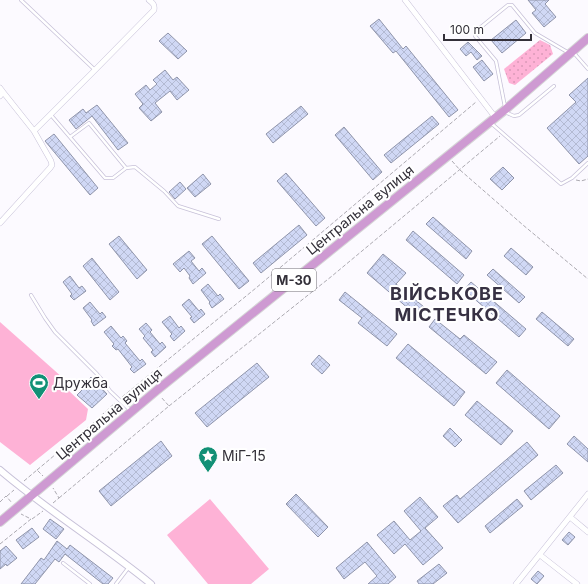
<svg xmlns="http://www.w3.org/2000/svg" width="588" height="584" viewBox="0 0 588 584" font-family="Inter,sans-serif">
	<style>
		.grass { fill: url(#grass-dots) }
		.park { fill: #feb2d6 }
		.building { fill: url(#building-cross-hatch); stroke: #8f94aa }
		.lines { fill: none; stroke-linecap: round; stroke-linejoin: round }
		.service-casing { stroke: #c7c1d8; stroke-width: 4 }
		.minor-casing { stroke: #c7c1d8; stroke-width: 6 }
		.tertiary-casing { stroke: #c7c1d8; stroke-width: 8 }
		.trunk-casing { stroke: #d6d6d7; stroke-width: 10 }
		.path { stroke: #acaab1; stroke-width: 1; stroke-dasharray: 4 2; stroke-linecap: butt }
		.service { stroke: #fff; stroke-width: 2.5 }
		.minor { stroke: #fff; stroke-width: 5 }
		.tertiary { stroke: #fff; stroke-width: 6 }
		.trunk { stroke: #ce9ad2; stroke-width: 8 }
		.labels { text-anchor: middle; stroke-width: 4; stroke-linejoin: round; paint-order: stroke }
		.shield { fill: #fff; stroke: #706e74; stroke-width: 1 }
		.shield-label { font-size: 13px; font-weight: bold; fill: #333039 }
		.street-label { font-size: 14px; fill: #333039; stroke: #fff }
		.poi-label { font-size: 14px; fill: #333039; stroke: #fff; text-anchor: start }
		.district-label { font-size: 18px; font-weight: bold; letter-spacing: 1px; fill: #373143; stroke: #fff }
	</style>
	<defs>
		<pattern id="grass-dots" width="8" height="8" patternUnits="userSpaceOnUse"><rect width="8" height="8" fill="#feb2d6"/><path d="M2 2h.1M6 6h.1" fill="none" stroke="#da99b8" stroke-width="1.8" stroke-linecap="round"/></pattern>
		<pattern id="building-cross-hatch" width="8" height="8" patternUnits="userSpaceOnUse"><rect width="8" height="8" fill="#d0d8f5"/><path d="M0 0l8 8M0 8l8-8" fill="none" stroke="#b3bad3"/></pattern>
	</defs>
	<rect width="100%" height="100%" fill="#fcfaff"/>
	<path class="grass" d="M540 40 550 45 553 54 515 85 509 83 504 69Z"/>
	<path class="park" d="M0 322 72 386 68 390 88 409 86 420 30 465 0 442Z
		M210 499 269 569 251 584H208L167 535Z"/>
	<path class="building" d="M528 0H549L545 4 556 17 544 27 532 13 536 10Z
		M379 19 403 49 406 46 458 110 449 117 396 51 393 53 370 26Z
		M516 20 526 33 502 53 491 40Z
		M168 33 187 51 178 59 159 41Z
		M468 42 482 56 477 60 471 52 466 56 460 49Z
		M482 60 493 74 484 81 473 67Z
		M165 70 173 80 177 77 189 90 177 100 170 91 155 103 162 112 151 121 139 108 143 104 135 94 146 85 150 90 157 84 153 80Z
		M588 78V156L579 164 547 128 576 102 569 95Z
		M97 105 128 143 118 150 92 116 76 129 69 120 83 109 86 113Z
		M301 106 308 114 273 143 266 134Z
		M432 116 439 124 391 163 384 155Z
		M344 127 382 172 373 180 335 135Z
		M54 134 98 188 90 195 45 141Z
		M503 167 514 178 502 190 490 179Z
		M286 173 325 218 316 226 277 181Z
		M203 174 211 184 195 197 187 188Z
		M180 182 186 189 175 199 169 192Z
		M433 217 472 251 466 259 426 224Z
		M299 225 307 235 261 273 253 263Z
		M413 231 464 275 457 284 406 240Z
		M119 236 147 270 137 279 109 244Z
		M212 236 249 281 239 289 202 244Z
		M511 248 533 267 526 275 504 256Z
		M189 251 195 258 191 261 199 271 202 268 206 273 193 284 189 278 190 276 184 268 180 272 173 264Z
		M383 254 406 273 396 284 424 307 417 316 367 273Z
		M92 258 119 292 110 300 83 266Z
		M493 269 525 297 519 303 487 275Z
		M70 276 79 288 82 286 86 291 74 300 70 296 72 294 63 282Z
		M471 282 526 329 519 337 464 290Z
		M208 284 218 296 220 294 224 299 212 308 209 303 210 302 201 290Z
		M345 292 397 334 387 346 358 323 362 318 339 300Z
		M189 299 199 311 201 309 205 314 194 323 190 318 192 317 182 305Z
		M90 302 100 314 102 312 106 317 94 326 91 321 92 320 83 308Z
		M542 312 574 339 568 346 536 319Z
		M170 316 179 328 181 326 185 331 174 341 170 336 172 334 162 322Z
		M435 319 460 339 464 335 497 362 486 374 429 327Z
		M146 323 152 330 150 332 160 344 162 342 166 347 155 357 151 352 153 350 143 338 145 336 139 329Z
		M111 326 121 338 123 336 127 341 125 343 140 361 142 359 146 364 134 373 130 369 132 367 118 349 116 350 112 346 114 344 104 332Z
		M408 344 465 392 454 406 396 358Z
		M319 355 330 365 322 374 311 364Z
		M257 363 269 377 207 427 195 413Z
		M507 370 560 416 549 429 496 383Z
		M91 377 107 394 92 408 77 395 85 387 83 385Z
		M477 401 513 431 501 445 465 415Z
		M450 428 462 440 455 447 443 436Z
		M574 436 588 449V462L567 444Z
		M161 441 172 456 111 506 99 491Z
		M527 442 538 455 458 523 443 506 457 495 460 499Z
		M556 465 563 473 531 500 524 491Z
		M296 494 328 527 318 537 286 504Z
		M420 497 438 517 425 528 443 548 423 565 405 544 394 554 377 535 394 521 410 540 421 531 404 511Z
		M517 499 523 506 490 533 485 526Z
		M50 519 64 529 56 539 43 529Z
		M32 528 39 537 23 549 16 540Z
		M569 532 575 537 568 545 562 540Z
		M57 541 67 549 70 545 113 578 108 584H103L65 554 59 562 55 559 35 584H21L41 558 44 560Z
		M367 542 396 577 388 584H368L377 576 365 562 344 579 336 568Z
		M6 546 17 558 7 566 6 564 0 569V551Z
		M439 564 447 573 433 584H419L417 581Z
		M538 571 544 576 537 584 531 579Z"/>
	<g class="lines">
		<g class="service-casing">
			<path id="service" d="M21 0 95 70
				M574 53 588 69
				M505 107 496 61 475 36 476 31 508 5H512L535 33 569 53
				M505 112 514 116 519 115 554 86
				M51 115 105 178H113L126 168 135 167 164 191 178 206 219 219
				M491 123 561 184 572 178 588 163
				M70 137 89 123 126 168
				M31 295 45 318 55 332 97 374 104 382 110 391 130 410
				M63 563 90 584
				M116 584 129 567"/>
		</g>
		<g class="minor-casing">
			<path id="minor" d="M405 0 495 117
				M0 88 3 92 0 96
				M3 92 34 131
				M0 223 50 168 52 165 51 161 34 131 95 70 154 10C155 5 153 3 149 0
				M570 517 588 532
				M540 555 577 584
				M516 584 588 494"/>
		</g>
		<g class="tertiary-casing">
			<path id="tertiary" d="M0 470C48 511 102 544 151 584"/>
		</g>
		<g class="trunk-casing">
			<path id="trunk" d="M0 522 156 391 506 109 588 38"/>
		</g>
		<path class="path" d="M452 161 460 170 523 225 588 279
			M576 180 581 181 588 179
			M122 397 256 288 476 102
			M169 406 332 276 500 136
			M37 470 93 423 115 403
			M24 481 37 470 43 476
			M7 496 14 490
			M59 498 169 406 161 397
			M0 502 6 496 12 503
			M53 503 59 498 53 488
			M32 519 43 511
			M0 544 31 519 21 514"/>
		<use href="#service" class="service"/>
		<use href="#minor" class="minor"/>
		<use href="#tertiary" class="tertiary"/>
		<use href="#trunk" class="trunk"/>
	</g>
	<defs>
		<g id="stadium-pin" transform="scale(1)"><path d="M0 17L-7.5 6A9.5 9.5 0 1 1 7.5 6Z" fill="#129076" stroke="#fff"/><path d="M0-5a6.5 5 0 1 0 0 10a6.5 5 0 1 0 0-10ZM-3.5-1.8h7v3.6h-7Z" fill="#fff"/></g>
		<g id="sight-pin" transform="scale(1)"><path d="M0 17L-7.5 6A9.5 9.5 0 1 1 7.5 6Z" fill="#129076" stroke="#fff"/><path d="M0-6L1.8-2.2L6-1.7L2.9 1.2L3.7 5.4L0 3.3L-3.7 5.4L-2.9 1.2L-6-1.7L-1.8-2.2Z" fill="#fff"/></g>
	</defs>
	<g fill-rule="evenodd">
		<use href="#stadium-pin" x="39" y="383"/>
		<use href="#sight-pin" x="208" y="456"/>
	</g>
	<g class="labels">
		<rect class="shield" x="272" y="269" width="44" height="22" rx="3"/>
		<g class="shield-label">
			<text x="294" y="285">М-30</text>
		</g>
		<g class="street-label">
			<text transform="translate(360 210) rotate(-39)" y="5">Центральна вулиця</text>
			<text transform="translate(109 414) rotate(-40)" y="5">Центральна вулиця</text>
		</g>
		<g class="poi-label">
			<text x="53" y="388">Дружба</text>
			<text x="222" y="461">МіГ-15</text>
		</g>
		<g class="district-label">
			<text x="447" y="300">ВІЙСЬКОВЕ<tspan x="447" dy="21">МІСТЕЧКО</tspan></text>
		</g>
	</g>
	<path d="M444 34v6h87v-6" fill="none" stroke="#333039" stroke-width="2"/>
	<text x="450" y="34" font-size="12" fill="#333039" stroke="#ffffff" stroke-width="3" paint-order="stroke">100 m</text>
</svg>
